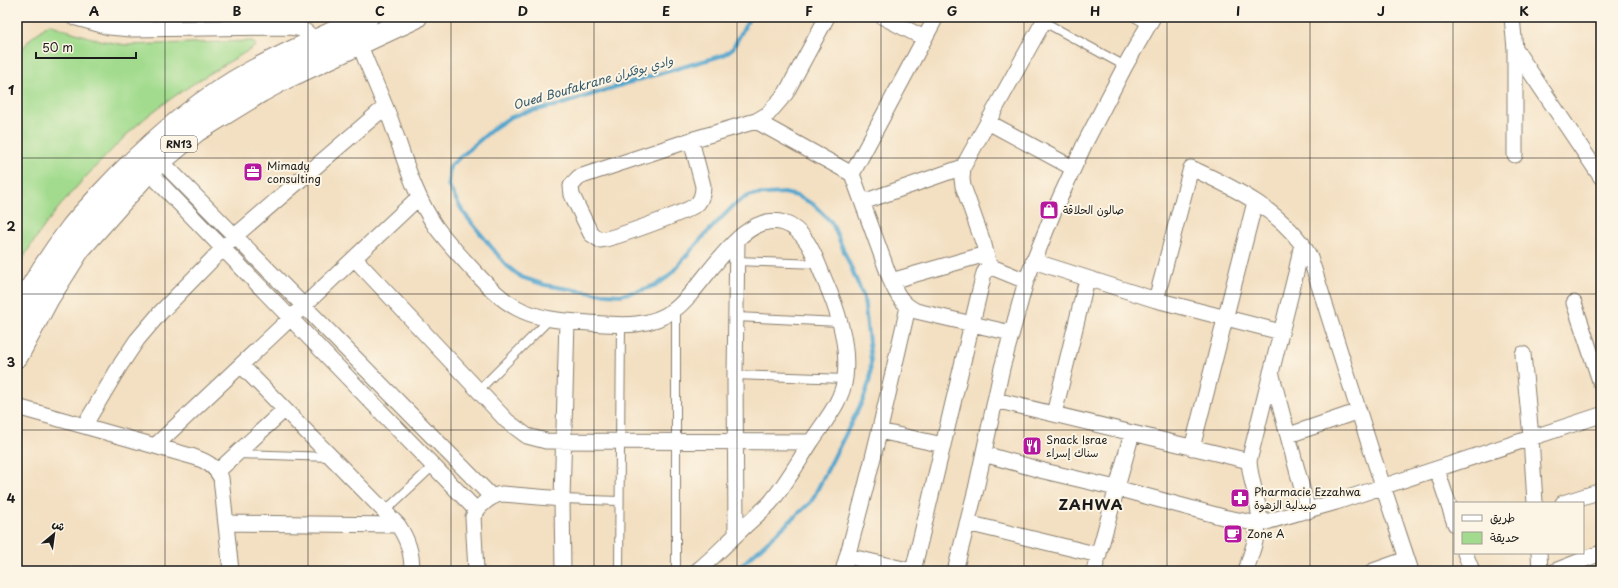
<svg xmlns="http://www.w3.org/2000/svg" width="1618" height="588" viewBox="0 0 1618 588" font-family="'Playpen Sans','Playpen Sans Arabic',sans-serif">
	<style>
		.green { fill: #a2db8e; stroke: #5f7c55 }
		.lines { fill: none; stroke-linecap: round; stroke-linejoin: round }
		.stream { stroke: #51a5cd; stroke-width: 4 }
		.service-casing { stroke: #887e6e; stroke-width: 10 }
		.pedestrian-casing { stroke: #887e6e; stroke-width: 13 }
		.minor-casing { stroke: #887e6e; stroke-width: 17 }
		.primary-casing { stroke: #887e6e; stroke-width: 24 }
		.service { stroke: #fff; stroke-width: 8 }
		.pedestrian { stroke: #fff; stroke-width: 11 }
		.minor { stroke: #fff; stroke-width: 15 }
		.primary { stroke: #fff; stroke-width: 22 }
		.grid { fill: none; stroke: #1c1c1c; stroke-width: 1; stroke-opacity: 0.55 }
		.labels { text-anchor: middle; stroke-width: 4; stroke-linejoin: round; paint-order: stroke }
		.shield { fill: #fcf5e5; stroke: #5f5d58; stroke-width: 1 }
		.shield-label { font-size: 10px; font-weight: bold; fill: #1c1c1c }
		.poi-label { font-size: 11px; fill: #1c1c1c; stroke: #fcf5e5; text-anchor: start }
		.water-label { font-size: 12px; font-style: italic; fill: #345a6c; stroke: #fcf5e5 }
		.district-label { font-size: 15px; font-weight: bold; letter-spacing: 1px; fill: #1c1c1c; stroke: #fcf5e5 }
		.neatline { fill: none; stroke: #1c1c1c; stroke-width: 1.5 }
		.grid-label { font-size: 13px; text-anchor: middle; font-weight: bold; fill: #1c1c1c }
	</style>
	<rect width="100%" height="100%" fill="#fcf5e5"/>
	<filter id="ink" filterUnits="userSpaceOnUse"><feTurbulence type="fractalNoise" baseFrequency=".025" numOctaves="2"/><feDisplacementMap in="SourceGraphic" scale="8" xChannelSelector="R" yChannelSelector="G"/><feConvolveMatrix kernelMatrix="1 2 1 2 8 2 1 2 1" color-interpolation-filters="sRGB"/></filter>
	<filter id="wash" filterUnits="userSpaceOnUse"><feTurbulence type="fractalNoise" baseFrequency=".012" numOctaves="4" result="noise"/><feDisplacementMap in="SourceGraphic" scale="16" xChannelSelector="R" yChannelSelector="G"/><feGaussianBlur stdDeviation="0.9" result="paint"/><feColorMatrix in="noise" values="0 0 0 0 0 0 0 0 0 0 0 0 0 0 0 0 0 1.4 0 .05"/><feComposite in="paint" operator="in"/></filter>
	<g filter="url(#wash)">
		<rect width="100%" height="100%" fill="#f3dfc1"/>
		<path class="green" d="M49 24C75 33 100 42 127 45L253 41 256 46C222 66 189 85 158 108 140 121 123 138 107 155 73 189 40 226 17 269V56L30 39Z"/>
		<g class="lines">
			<path class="stream" d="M735 571 811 502 864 398 870 379 871 361 864 298 832 223 813 204 797 196 784 193 751 195 742 199 734 205 701 239 668 277 656 285 642 290 620 295 593 293 545 285 521 277 506 265 463 212 448 185 450 166 494 128 509 118 522 113 559 105 631 82 724 55 733 48 750 17"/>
		</g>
	</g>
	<g filter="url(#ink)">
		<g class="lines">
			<g class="service-casing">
				<path id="service" d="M1044 22 1125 66
					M737 261 818 264
					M676 310V571
					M736 317 839 322
					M735 375 845 379
					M478 391 550 319
					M238 454 330 457
					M562 499 619 501
					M385 511 433 466
					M619 571 621 325"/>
			</g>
			<g class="pedestrian-casing">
				<path id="pedestrian" d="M1137 17 1149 24"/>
			</g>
			<g class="minor-casing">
				<path id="minor" d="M73 17 109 27 131 29 288 27C303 28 306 30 316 42
					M883 17 924 38
					M1512 17 1515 49 1601 177
					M359 43C369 69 381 95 391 121 404 157 414 195 436 227 447 242 461 257 474 271 487 285 500 299 517 308 539 320 565 321 589 323 619 325 648 329 674 310 704 289 740 209 784 223 808 231 816 260 825 281 838 310 849 345 845 378 842 402 824 422 811 442 798 462 786 484 770 503 760 513 749 522 739 532 725 545 712 559 697 571
					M756 121 852 174 891 281C897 295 902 304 916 311L1011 333
					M988 122 1073 168
					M691 140 703 186C703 192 702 198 698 203 691 211 612 239 600 240L591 234 572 195 571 186 579 177 691 140 756 121 768 114 786 93 827 17
					M1515 155V49
					M160 160 492 497
					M148 171 477 511
					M852 174 936 17
					M863 202 963 167
					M355 259 507 421 527 436 546 441 811 442
					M1033 261 1156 300 1281 332
					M989 266 1026 281
					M891 281 986 254
					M1156 300 1191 168C1235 188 1286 213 1310 257L1371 450 1411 571
					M1574 303 1601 384
					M1523 354 1531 437 1535 503
					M241 365 398 525C408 540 412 553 412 571
					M1271 372 1308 511
					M995 400 1249 461
					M17 407 194 457C206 461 215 466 221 478L231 571
					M1054 414 1087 279
					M84 426 121 364 137 340 160 313 235 236 385 107
					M879 431 943 445
					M1289 435 1359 411
					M155 446 419 197
					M1192 448 1255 202
					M984 454 1044 471 1116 488 1223 517 1259 524 1336 502 1601 415
					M1437 470 1455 524
					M218 471 284 410
					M1563 503 1601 491
					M226 523 398 525
					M967 523 1099 555
					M736 535 735 375 737 240
					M1465 553 1472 571
					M1539 553 1540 571
					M847 556 912 571
					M476 571 473 517C477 507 491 495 502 494L562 499
					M563 571 562 499 567 321
					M843 571C868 484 888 395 908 307
					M913 571 984 273 989 266 984 245 963 186 962 179 963 167 1046 17
					M955 571 976 489 1002 368 1026 281 1053 213 1085 143 1125 66 1153 17
					M1094 571 1132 433
					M1246 571C1251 553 1260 532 1259 513 1257 495 1250 479 1249 461L1296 273 1302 243
					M1373 571 1407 559
					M1555 571 1601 553"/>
			</g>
			<g class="primary-casing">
				<path id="primary" d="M17 313C33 284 51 255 71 229 80 217 91 207 101 195 141 152 183 113 234 82 276 57 323 38 367 17
					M17 356 48 298 79 249 148 171 196 131 261 91 285 78 416 17"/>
			</g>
			<use href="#service" class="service"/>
			<use href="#pedestrian" class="pedestrian"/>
			<use href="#minor" class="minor"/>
			<use href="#primary" class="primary"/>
		</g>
	</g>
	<path class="grid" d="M165 17V571M308 17V571M451 17V571M594 17V571M737 17V571M881 17V571M1024 17V571M1167 17V571M1310 17V571M1453 17V571M17 158H1601M17 294H1601M17 430H1601"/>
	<defs>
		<g id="office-square" transform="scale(1)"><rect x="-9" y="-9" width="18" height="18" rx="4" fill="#b5179e" stroke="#fcf5e5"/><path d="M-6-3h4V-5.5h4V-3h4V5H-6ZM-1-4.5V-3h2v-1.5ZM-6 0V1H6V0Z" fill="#fff"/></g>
		<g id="shop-square" transform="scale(1)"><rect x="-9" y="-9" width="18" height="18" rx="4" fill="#b5179e" stroke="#fcf5e5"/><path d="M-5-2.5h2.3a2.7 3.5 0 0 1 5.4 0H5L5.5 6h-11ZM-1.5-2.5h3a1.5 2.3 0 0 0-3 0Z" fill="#fff"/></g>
		<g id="restaurant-square" transform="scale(1)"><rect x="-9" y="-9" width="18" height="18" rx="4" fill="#b5179e" stroke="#fcf5e5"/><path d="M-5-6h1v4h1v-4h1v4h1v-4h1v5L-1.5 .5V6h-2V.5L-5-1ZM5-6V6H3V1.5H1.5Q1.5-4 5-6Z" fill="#fff"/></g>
		<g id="pharmacy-square" transform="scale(1)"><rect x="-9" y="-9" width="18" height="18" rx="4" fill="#b5179e" stroke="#fcf5e5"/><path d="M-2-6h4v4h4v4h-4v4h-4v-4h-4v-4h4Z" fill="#fff"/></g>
		<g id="cafe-square" transform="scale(1)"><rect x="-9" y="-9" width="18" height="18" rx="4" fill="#b5179e" stroke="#fcf5e5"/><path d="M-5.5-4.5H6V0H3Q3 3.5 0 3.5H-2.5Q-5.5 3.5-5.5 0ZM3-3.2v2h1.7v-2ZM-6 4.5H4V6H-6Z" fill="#fff"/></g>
	</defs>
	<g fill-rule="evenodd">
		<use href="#office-square" x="253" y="172"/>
		<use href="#shop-square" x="1049" y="210"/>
		<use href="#restaurant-square" x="1032" y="446"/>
		<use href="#pharmacy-square" x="1240" y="498"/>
		<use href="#cafe-square" x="1233" y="534"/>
	</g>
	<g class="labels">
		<rect class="shield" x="161" y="136" width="36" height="16" rx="3"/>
		<g class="shield-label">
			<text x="179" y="148">RN13</text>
		</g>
		<g class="poi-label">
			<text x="267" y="170">Mimady<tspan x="267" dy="13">consulting</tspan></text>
			<text x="1063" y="214">صالون الحلاقة</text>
			<text x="1046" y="444">Snack Israe<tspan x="1046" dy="13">سناك إسراء</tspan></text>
			<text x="1254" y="496">Pharmacie Ezzahwa<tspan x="1254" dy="13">صيدلية الزهوة</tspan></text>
			<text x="1247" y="538">Zone A</text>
		</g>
		<g class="water-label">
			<text transform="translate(593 83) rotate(-16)" y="4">Oued Boufakrane وادي بوفكران</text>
		</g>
		<g class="district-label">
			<text x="1091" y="510">ZAHWA</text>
		</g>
	</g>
	<rect width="1618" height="588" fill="none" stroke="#fcf5e5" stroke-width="44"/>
	<rect x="1454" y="502" width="130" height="52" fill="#fcf5e5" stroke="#a29e95"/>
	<rect x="1462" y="515" width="20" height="6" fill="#ffffff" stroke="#a29e95"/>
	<text x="1490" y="522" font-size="12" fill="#1c1c1c">طريق</text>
	<rect x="1462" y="532" width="20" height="12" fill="#a2db8e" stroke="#a29e95"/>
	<text x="1490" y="542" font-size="12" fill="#1c1c1c">حديقة</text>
	<g transform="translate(54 534) rotate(29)" stroke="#fcf5e5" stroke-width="3" paint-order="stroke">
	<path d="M0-3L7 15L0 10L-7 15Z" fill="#1c1c1c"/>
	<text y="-6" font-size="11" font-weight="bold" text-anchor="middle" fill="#1c1c1c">ش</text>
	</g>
	<path d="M36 52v6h100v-6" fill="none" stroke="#1c1c1c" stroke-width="2"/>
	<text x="42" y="52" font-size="12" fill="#1c1c1c" stroke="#fcf5e5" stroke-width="3" paint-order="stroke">50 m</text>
	<rect x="22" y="22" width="1574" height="544" class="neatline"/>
	<g class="grid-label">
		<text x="94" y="16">A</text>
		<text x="237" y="16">B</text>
		<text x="380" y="16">C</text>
		<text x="523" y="16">D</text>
		<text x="666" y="16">E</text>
		<text x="809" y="16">F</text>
		<text x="952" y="16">G</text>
		<text x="1095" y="16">H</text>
		<text x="1238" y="16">I</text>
		<text x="1381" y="16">J</text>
		<text x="1524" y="16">K</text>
		<text x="11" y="95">1</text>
		<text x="11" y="231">2</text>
		<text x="11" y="367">3</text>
		<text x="11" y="503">4</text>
	</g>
</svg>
